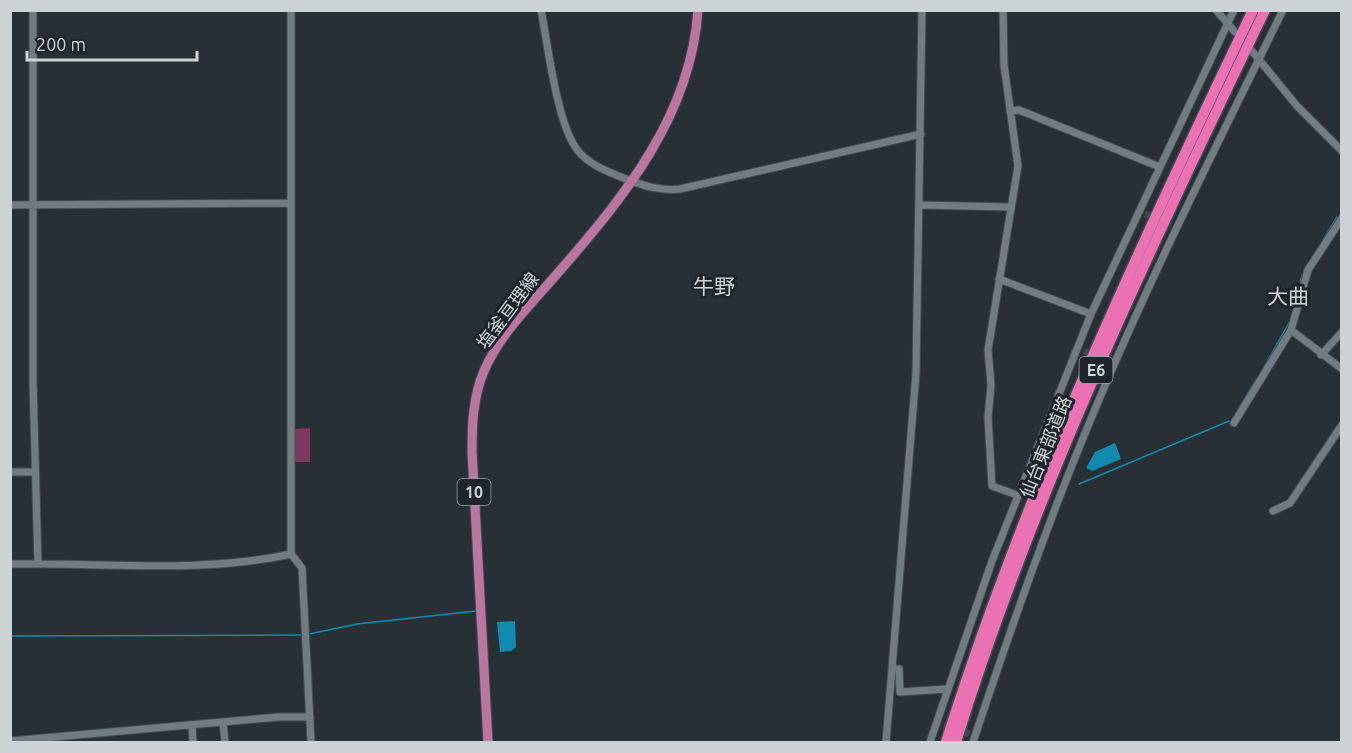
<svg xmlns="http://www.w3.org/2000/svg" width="1352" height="753" viewBox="0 0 1352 753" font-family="Ubuntu,'Noto Sans JP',sans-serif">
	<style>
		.green { fill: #7c385d }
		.water { fill: #128aaf }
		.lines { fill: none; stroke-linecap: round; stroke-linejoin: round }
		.stream { stroke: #128aaf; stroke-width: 1.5 }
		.minor-tunnel { stroke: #40494d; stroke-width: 7; stroke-dasharray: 7 3.5; stroke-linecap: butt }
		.minor-casing { stroke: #454c50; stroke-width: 9 }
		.major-casing { stroke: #454c50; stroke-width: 11 }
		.highway-casing { stroke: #454c50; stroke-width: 13 }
		.minor { stroke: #717c81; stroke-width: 7 }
		.major { stroke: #ba769f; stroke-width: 9 }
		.highway { stroke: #ea72b3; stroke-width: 10 }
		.labels { text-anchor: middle; stroke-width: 6; stroke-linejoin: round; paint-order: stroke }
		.shield { fill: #1d272b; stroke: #989fa2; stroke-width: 1.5 }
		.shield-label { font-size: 16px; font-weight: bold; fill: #cdd3d5 }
		.street-label { font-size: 18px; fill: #cdd3d5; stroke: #1d272b }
		.quarter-label { font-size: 21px; fill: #cdd3d5; stroke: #1d272b }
	</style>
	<rect width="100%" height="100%" fill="#273135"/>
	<path class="green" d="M310 428V462H294V429Z"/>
	<path class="water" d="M1115 443 1121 459 1092 471 1086 468 1095 452Z
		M515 621 516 647 511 651 500 652 497 622Z"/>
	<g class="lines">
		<path class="stream" d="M1311 260 1337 217
			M1300 281 1305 269
			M1259 376 1290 321
			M1236 413 1256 380
			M1079 484 1229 421
			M309 634 357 624 476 611
			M10 636 304 635"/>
		<path class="minor-tunnel" d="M1145 214 1171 224
			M1084 351 1109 360
			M944 725 969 734"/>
		<g class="minor-casing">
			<path id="minor" d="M33 10V382L38 564C122 564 209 572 291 554
				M541 10C548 45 557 127 579 152 591 166 609 172 626 179 644 186 660 191 680 189L921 134
				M1003 10 1004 65 1018 166 988 350 991 385 988 417 992 486 1017 495
				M1216 10 1235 32
				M1252 51 1297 106 1342 151
				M1010 111 1019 110 1160 167
				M291 203V10
				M10 205 291 203V554L302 568 311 742
				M919 205 1011 207
				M1342 218 1308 270 1291 330 1342 369
				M999 279 1091 314
				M1321 355 1342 332
				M1234 423 1291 330
				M10 472H35
				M1273 511 1290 503 1342 425
				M10 564H38
				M892 669H899L900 692 947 689
				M223 722 225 742
				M192 725 193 742
				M10 741 278 717H310
				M886 742 916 373 922 10
				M930 742 992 561 1091 314 1234 10
				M973 742C1010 631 1048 521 1093 414 1150 277 1218 143 1283 10"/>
		</g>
		<g class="major-casing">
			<path id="major" d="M488 742 472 452C472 424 473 397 484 371 500 334 531 304 557 274 624 197 691 116 698 10"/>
		</g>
		<g class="highway-casing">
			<path id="highway" d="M946 742C1027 486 1137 252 1253 10
				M956 742C1035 488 1150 250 1265 10"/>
		</g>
		<use href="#minor" class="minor"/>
		<use href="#major" class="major"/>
		<use href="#highway" class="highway"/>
	</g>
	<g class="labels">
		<g class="shield">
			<rect x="1079.5" y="357" width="33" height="26" rx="4.5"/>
			<rect x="457.5" y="479" width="33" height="26" rx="4.5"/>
		</g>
		<g class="shield-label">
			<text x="1096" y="376">E6</text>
			<text x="474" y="498">10</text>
		</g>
		<g class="street-label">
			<text transform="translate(508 311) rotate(-53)" y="6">塩釜亘理線</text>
			<text transform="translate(1046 447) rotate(-68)" y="6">仙台東部道路</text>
		</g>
		<g class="quarter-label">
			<text x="714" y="294">牛野</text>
			<text x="1288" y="304">大曲</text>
		</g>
	</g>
	<rect width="1352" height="753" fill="none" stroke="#cdd3d5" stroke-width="24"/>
	<path d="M27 51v9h170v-9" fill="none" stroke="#cdd3d5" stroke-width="3"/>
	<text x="36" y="51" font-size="18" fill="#cdd3d5" stroke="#1d272b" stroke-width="4.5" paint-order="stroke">200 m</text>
</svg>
